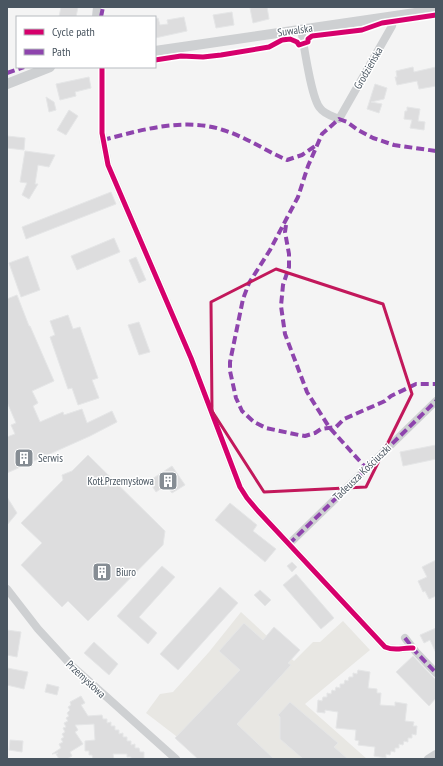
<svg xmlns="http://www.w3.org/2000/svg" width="443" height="766" viewBox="0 0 443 766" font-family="'PT Sans Narrow',sans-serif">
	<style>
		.commercial { fill: #e8e7e3 }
		.building { fill: #ddddde; stroke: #e5e6e7 }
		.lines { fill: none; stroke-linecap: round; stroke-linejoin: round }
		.minor { stroke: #ced0d2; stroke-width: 8 }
		.tertiary { stroke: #ced0d2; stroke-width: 10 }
		.quiet { stroke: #8e44ad; stroke-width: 4; stroke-dasharray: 8 4; stroke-linecap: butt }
		.cycleway-casing { stroke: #fff; stroke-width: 8 }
		.cycleway { stroke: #d6006c; stroke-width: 5 }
		.marked { fill: none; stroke: #c2185b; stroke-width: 3; stroke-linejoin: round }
		.labels { text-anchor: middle; stroke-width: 3; stroke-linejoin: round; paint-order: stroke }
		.street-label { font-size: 11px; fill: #4a5661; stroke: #fff }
		.poi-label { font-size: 11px; fill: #4a5661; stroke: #fff; text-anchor: start }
	</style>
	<rect width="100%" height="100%" fill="#f4f4f4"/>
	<path class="commercial" d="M241 612 294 661 313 642H320L343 621 370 650 305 704 367 759H200L176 736 146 713 160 694 173 692 209 652Z"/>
	<path class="building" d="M61 7H78L76 17H59Z
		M254 7H267L269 19 253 23 250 8Z
		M232 12 234 25 216 28 213 15Z
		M184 17 187 31 155 38V19L158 18 160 25 168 24 167 20Z
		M413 67 414 72 436 67V86L419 89 417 81 397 85 395 77H397L396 71Z
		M89 77 91 88 75 92 76 96 60 100 56 84Z
		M375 84 387 88 384 99 371 102 382 104 379 113 367 109Z
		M46 97 54 102 56 110 49 112Z
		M407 107 420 109 418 121 425 122 424 130 410 128 412 120 404 119 405 111H407Z
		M69 110 78 116 66 135 57 130Z
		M7 136 25 138 24 150 7 148Z
		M25 151 55 155 49 167 38 165 35 184H38L29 199 22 195 27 183 20 182Z
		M111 192 116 204 26 239 22 227Z
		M114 238 120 252 77 270 71 256Z
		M28 256 40 290 21 297 9 263Z
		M136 257 146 280 139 283 129 260Z
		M17 295 29 326H30L54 381 32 391 38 403 33 406 40 422 63 412 64 415 82 409 87 423 112 411 117 422 90 436 7 473V437L15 434 11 425 16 423 7 402V299Z
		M68 315 73 329 80 327 98 378 92 380 99 398 78 405 72 388 68 389 50 337 55 335 50 321Z
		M139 322 150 352 139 355 128 325Z
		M436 445V459L403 466 400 452Z
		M88 455 165 531 163 545 88 621 68 601 62 607 21 565 42 543 21 523 63 480 62 475 72 471Z
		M172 466 185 485 172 493 166 485 156 492 149 481Z
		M7 497 17 513 7 525Z
		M230 503 257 525 253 531 276 549 265 562 215 520Z
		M436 560V596L429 599 425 591 423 592 418 581 427 577 422 567Z
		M292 562 297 567 292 572 287 566Z
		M162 566 175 577 139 617 157 633 148 644 117 616Z
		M296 574 334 618 321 629 283 585Z
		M220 587 238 603 178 670 160 654Z
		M260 590 271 600 265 606 254 595Z
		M244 623 263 640 274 627 300 650 288 663 291 665 237 724 274 759H198L175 738 240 670 219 651Z
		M436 628V653L430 640 424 643 420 635Z
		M7 630 21 632 17 657 7 655Z
		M94 642 118 664 109 675 84 653Z
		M413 656 436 680V698L429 706 396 672Z
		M7 668 28 672 24 689 7 685Z
		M358 670 370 672 368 688 377 689V693H381L380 705 395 706V702L407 704 405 721 414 722 413 726H417L416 735 412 734V738H408V742L404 741 403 745 399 744V748H395V752L391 751 390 755 386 754V758L374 756 375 747 358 745 359 741 355 740 356 730 336 728 338 712 325 710V713L317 712 318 700 322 701 323 697H327V693L331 694 332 690 335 691 336 687 340 688V684H344L345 680 348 681 349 677H353V673L357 674Z
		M47 684 59 687 57 695 45 692Z
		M81 696 85 703 81 705 88 716 102 715 103 719H107V723L111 722V726H115V730H119V734L123 733V737H127V741H131V745L135 744V748H139L140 752H144V759H131V757H127V754H113L114 759H93L92 755H89V751H85V741L95 740 94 724 75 725 78 730 75 732 83 744 70 752 72 756 67 759H59L56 754 58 753 52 754 61 748 59 744 63 742 61 739 64 737 62 734 65 732 63 728 66 727 64 723 68 721 66 718 69 716 67 713 70 710 68 707 71 705 70 702Z
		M290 702 338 743 334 747 348 759H303L280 739V717L278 715Z
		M10 740 23 741 22 752 9 750Z"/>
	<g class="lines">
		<path class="minor" d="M96 17 97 7
			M301 29C304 45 311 98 320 108 324 114 332 116 339 119L392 26 393 21V16
			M102 67V133L108 165 191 358 240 487 247 498 258 511 385 647C397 652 402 647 413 648
			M289 544 436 401
			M7 589 38 629 72 666 176 759
			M405 638 416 652 436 673
			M428 759 436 754"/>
		<path class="tertiary" d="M155 51 436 10
			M7 84 50 67"/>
		<path class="quiet" d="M101 17 103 7
			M7 73 24 67
			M103 140C141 130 185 117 223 130 246 137 266 151 287 160L302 155 318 144
			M436 151 394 145 373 138 358 130 347 122 339 119 322 134 308 166 298 197 270 250 249 283 243 299 230 362V371L236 398 242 411 254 422 266 428 299 435 305 436 315 433 321 429 336 427 344 419 385 401 391 396 416 384H436
			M286 225 285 232 289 254V267L283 285 281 306 285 334 307 392 329 427 366 468
			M289 544 436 401
			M405 638 416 652 436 673"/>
		<g class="cycleway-casing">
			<path id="cycleway" d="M155 60 181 56 203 57 221 55 269 47 282 40 290 39 297 42 299 45 308 42V39L312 36 362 30 382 23 436 15
				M102 67V133L108 165 191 358 240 487 247 498 258 511 385 647C397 652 402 647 413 648"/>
		</g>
		<use href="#cycleway" class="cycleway"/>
	</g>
	<path class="marked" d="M276 269 383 304 412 394 366 487 264 492 212 411 211 302Z"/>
	<defs>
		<g id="building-square" transform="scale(1)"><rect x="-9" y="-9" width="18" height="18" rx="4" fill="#868d94" stroke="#fff"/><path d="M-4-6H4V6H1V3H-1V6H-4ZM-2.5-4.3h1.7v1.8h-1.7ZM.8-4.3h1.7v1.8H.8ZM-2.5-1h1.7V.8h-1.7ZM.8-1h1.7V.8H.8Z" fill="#fff"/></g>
	</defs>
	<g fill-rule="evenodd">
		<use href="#building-square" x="24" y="458"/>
		<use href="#building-square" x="168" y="481"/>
		<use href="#building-square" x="102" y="572"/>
	</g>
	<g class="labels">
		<g class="street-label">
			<text transform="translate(295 30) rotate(-8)" y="4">Suwalska</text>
			<text transform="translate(368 68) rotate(-60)" y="4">Grodzieńska</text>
			<text transform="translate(362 472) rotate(-44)" y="4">Tadeusza Kościuszki</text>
			<text transform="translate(86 679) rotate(43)" y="4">Przemysłowa</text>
		</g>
		<g class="poi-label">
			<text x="38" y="462">Serwis</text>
			<text x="154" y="485" text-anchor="end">Kotł.Przemysłowa</text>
			<text x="116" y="576">Biuro</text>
		</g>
	</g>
	<rect width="443" height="766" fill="none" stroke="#4a5661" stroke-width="16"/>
	<rect x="16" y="16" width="140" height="52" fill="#ffffff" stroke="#b7bbc0"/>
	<rect x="24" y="29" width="20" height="6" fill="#d6006c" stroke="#b7bbc0"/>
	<text x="52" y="36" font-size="12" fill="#4a5661">Cycle path</text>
	<rect x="24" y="49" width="20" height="6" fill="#8e44ad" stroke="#b7bbc0"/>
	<text x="52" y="56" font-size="12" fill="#4a5661">Path</text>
</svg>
